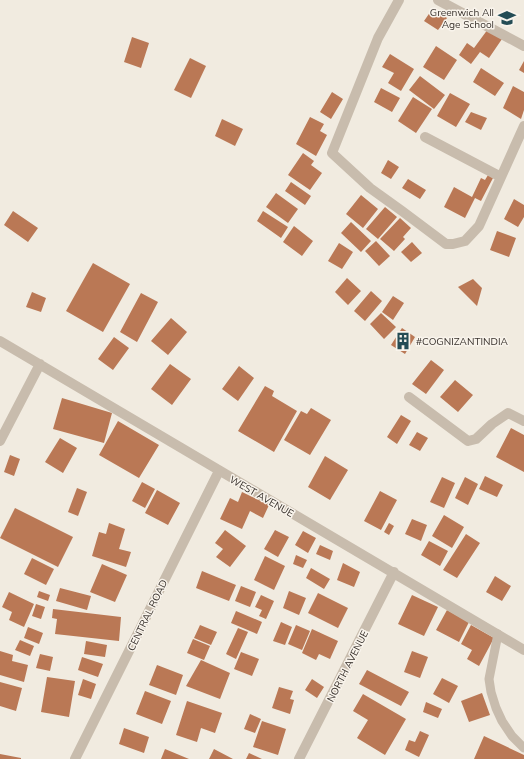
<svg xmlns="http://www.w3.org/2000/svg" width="524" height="759" viewBox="0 0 524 759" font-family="Mulish,sans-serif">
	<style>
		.building { fill: #ba7855 }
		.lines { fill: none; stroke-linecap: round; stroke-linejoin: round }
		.lane { stroke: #c8bcad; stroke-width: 9 }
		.street { stroke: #c8bcad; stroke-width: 10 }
		.labels { text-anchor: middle; stroke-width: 3; stroke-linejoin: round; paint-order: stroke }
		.poi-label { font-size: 10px; fill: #37302b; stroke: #f9f4ec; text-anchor: end }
		.street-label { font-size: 10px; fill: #37302b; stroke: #f9f4ec }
	</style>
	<rect width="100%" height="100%" fill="#f1ebe0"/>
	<path class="building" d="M433 8 447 18 438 30 424 21Z
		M488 29 502 39 489 58 480 52 471 64 459 55 467 43 474 48Z
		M132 37 149 43 141 68 124 62Z
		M436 46 457 60 444 80 423 67Z
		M390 54 414 69 401 91 388 83 394 73 382 67Z
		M190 58 206 66 191 98 174 90Z
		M524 61V73L519 70Z
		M481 68 504 83 495 96 473 82Z
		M420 76 445 95 434 109 409 90Z
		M513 86 524 92V110L521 119 503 108Z
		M381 88 400 98 392 112 374 102Z
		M332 92 343 99 331 119 320 112Z
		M450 93 470 104 456 127 437 116Z
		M413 97 432 109 416 133 398 121Z
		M471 112 487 118 481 130 465 122Z
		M310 117 324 124 320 131 327 135 316 156 296 144Z
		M222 119 243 129 235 146 215 136Z
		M303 153 314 161 311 165 322 173 310 190 288 175Z
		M388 160 399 167 391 179 381 173Z
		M488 175 493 178 481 201 475 198 465 218 444 207 454 187 472 197 481 178 485 180Z
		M408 179 426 190 420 199 402 188Z
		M291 182 311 196 305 205 285 191Z
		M276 193 298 209 288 223 266 207Z
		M361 195 378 209 363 228 346 214Z
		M514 199 524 205V217L518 227 504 219Z
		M385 207 397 217 378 239 366 229Z
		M13 211 38 228 28 242 4 225Z
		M263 211 288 227 281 238 257 221Z
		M400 218 411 228 403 237 405 239 394 251 380 239Z
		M351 222 371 241 361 252 341 233Z
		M294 226 313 241 302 256 283 242Z
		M497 231 516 238 509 257 490 250Z
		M376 241 390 256 379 266 365 251Z
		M412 242 422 253 411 262 401 252Z
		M339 243 353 252 342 269 328 261Z
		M93 263 130 284 103 332 66 311Z
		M347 278 361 291 348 305 335 292Z
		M473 279 482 288 477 306 458 287Z
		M371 291 382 301 365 321 354 311Z
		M32 292 46 298 41 312 26 307Z
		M141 293 158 302 137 342 120 332Z
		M393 296 404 303 393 320 382 312Z
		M381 313 396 327 384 339 370 324Z
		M171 318 187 332 168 355 151 341Z
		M402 328 415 337 405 354 391 345Z
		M114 337 129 348 113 370 98 359Z
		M431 360 444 370 426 394 412 384Z
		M170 364 191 379 172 405 151 389Z
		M239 366 254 378 238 401 222 389Z
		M455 380 473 395 458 412 440 397Z
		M265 386 274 391 272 396 297 411 274 452 238 431Z
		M62 398 112 413 104 443 53 429Z
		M311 408 331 420 310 455 284 440 301 411 307 414Z
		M401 415 411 421 397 444 387 437Z
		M118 421 159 445 139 478 99 455Z
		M511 428 524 435V472L496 457Z
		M417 432 428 438 420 451 409 445Z
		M60 438 77 448 63 473 45 462Z
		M10 455 20 459 14 476 4 472Z
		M325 456 348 470 330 500 308 487Z
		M485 476 503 485 497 497 479 489Z
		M442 477 455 483 444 508 430 502Z
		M465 477 478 484 468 505 455 498Z
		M142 482 155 489 145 508 132 501Z
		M77 488 87 492 78 516 68 512Z
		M157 490 180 503 168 525 145 513Z
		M380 491 397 500 381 530 364 521Z
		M242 492 269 505 263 518 250 511 242 529 220 519 230 498 238 502Z
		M15 508 73 537 58 567 0 538Z
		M444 515 464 527 452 548 432 536Z
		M412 519 427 525 421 541 405 534Z
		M109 523 125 529 119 549 131 552 126 567 92 556 99 532 106 534Z
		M389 523 394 526 389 535 384 532Z
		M225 530 246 546 230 567 216 557 223 549 215 543Z
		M275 530 289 537 278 557 264 549Z
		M303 531 316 538 308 553 295 545Z
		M466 534 480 543 457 578 443 570Z
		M429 541 448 551 440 566 421 555Z
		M320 545 333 551 330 560 316 554Z
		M296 555 307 560 303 568 293 564Z
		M265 556 285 566 274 590 254 580Z
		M32 558 54 569 46 585 24 574Z
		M343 563 360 572 354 587 337 580Z
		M102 564 127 575 115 602 90 592Z
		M311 568 330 579 324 589 306 578Z
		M202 571 236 585 229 601 196 588Z
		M495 576 511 586 502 601 486 592Z
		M241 586 256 592 250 607 235 601Z
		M60 588 91 596 87 610 56 601Z
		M39 591 50 595 48 601 37 597Z
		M289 591 306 598 299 615 283 608Z
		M9 592 34 604 24 627 9 620 12 612 2 607Z
		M318 593 348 608 338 628 308 613Z
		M261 595 274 601 266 619 259 616 262 610 255 607Z
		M412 595 438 607 424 636 398 624Z
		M36 604 45 607 41 619 32 616Z
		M53 609 121 617 119 641 55 634 57 619 52 618Z
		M447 610 469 622 459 642 436 630Z
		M236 611 262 622 257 634 231 623Z
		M281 622 292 627 285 645 273 641Z
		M200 625 217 632 211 645 194 638Z
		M296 625 310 631 302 650 288 644Z
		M471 625 494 638 479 666 467 659 472 650 461 644Z
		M28 627 43 633 39 644 24 638Z
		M238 628 248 632 236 659 226 654Z
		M312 629 338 641 330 659 319 654 316 660 302 653Z
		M193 639 210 646 204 660 187 653Z
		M20 640 34 646 30 656 15 650Z
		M86 641 107 645 105 657 84 654Z
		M0 651 13 655 12 661 28 665 24 682 0 675Z
		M412 651 428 657 420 678 404 672Z
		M241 652 259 659 252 676 234 669Z
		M40 654 53 657 50 671 36 668Z
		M82 657 103 664 98 677 78 670Z
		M201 660 230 673 220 699 186 686Z
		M157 665 183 675 176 695 149 685Z
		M367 670 409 692 401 706 359 684Z
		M47 677 75 681 69 717 41 712Z
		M442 678 458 686 449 703 433 694Z
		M83 679 96 684 91 699 78 695Z
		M312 679 324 687 317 698 305 690Z
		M0 682 22 688 16 711 0 706Z
		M279 687 293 691 290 699 294 700 290 714 272 708Z
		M145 691 171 701 162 724 136 714Z
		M482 693 490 715 469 722 461 701Z
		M363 694 406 719 385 755 357 738 368 720 353 711Z
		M187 701 222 713 215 733 201 728 197 742 176 735Z
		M426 702 442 709 438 718 423 712Z
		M250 714 261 719 255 733 244 729Z
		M262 721 286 729 278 755 253 747Z
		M124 728 149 737 144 753 119 744Z
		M420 731 429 735 419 757 405 750 409 740 415 742Z
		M484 736 524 755V759H474Z
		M165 749 189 759H161Z
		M214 749 233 759H209Z
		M249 753 262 759H246Z
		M0 754 21 758V759H0Z"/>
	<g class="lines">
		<path class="lane" d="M498 634 489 679 491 692 496 708 502 721 512 736 524 748"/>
		<path class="street" d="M399 0 378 38 332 153 370 188 402 211 446 244H453L465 241 479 226 524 126
			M438 0 524 46
			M425 137 501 177
			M0 341C174 444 349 546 524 650
			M409 397 468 441 476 439 492 424 508 413 524 421
			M0 441 40 364
			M75 759 219 471
			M299 759 394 572"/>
	</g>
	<defs>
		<g id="school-bare" transform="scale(1.38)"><path d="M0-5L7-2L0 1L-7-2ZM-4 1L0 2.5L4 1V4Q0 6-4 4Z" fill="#244c55" stroke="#f9f4ec" stroke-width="2.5" paint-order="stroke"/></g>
		<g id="building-bare" transform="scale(1.38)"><path d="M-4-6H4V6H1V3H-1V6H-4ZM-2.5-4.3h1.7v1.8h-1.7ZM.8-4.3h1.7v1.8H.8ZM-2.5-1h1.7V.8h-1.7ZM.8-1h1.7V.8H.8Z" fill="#244c55" stroke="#f9f4ec" stroke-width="2.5" paint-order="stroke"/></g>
	</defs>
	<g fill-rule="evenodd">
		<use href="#school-bare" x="507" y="18"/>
		<use href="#building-bare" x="403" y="341"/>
	</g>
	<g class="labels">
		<g class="poi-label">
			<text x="494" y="16">Greenwich All<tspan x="494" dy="12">Age School</tspan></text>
			<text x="416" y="345" text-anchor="start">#COGNIZANTINDIA</text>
		</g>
		<g class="street-label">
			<text transform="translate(262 496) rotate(30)" y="4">WEST AVENUE</text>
			<text transform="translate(147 615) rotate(-64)" y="4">CENTRAL ROAD</text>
			<text transform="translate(347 666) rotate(-63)" y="4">NORTH AVENUE</text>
		</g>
	</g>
</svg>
